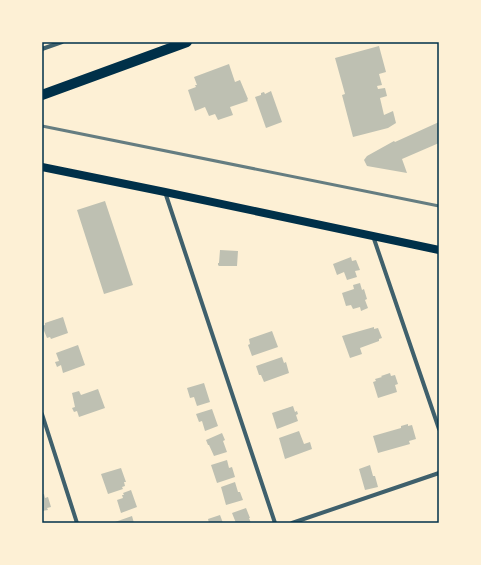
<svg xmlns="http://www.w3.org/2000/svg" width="481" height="565" viewBox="0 0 481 565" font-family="Lato,sans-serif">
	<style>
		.building { fill: #bec0b2 }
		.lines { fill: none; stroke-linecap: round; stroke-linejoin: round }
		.minor { stroke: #3f606c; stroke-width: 4 }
		.secondary { stroke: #003049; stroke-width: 8 }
		.primary { stroke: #003049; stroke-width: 10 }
		.rail { stroke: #657d81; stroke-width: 3 }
		.neatline { fill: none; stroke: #003049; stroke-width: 1.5 }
	</style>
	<rect width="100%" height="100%" fill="#fdf0d5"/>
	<path class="building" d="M379 46 386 72 379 74 382 85 377 86 378 89 385 88 387 96 380 98 384 115 393 111 396 123 388 128 353 137 342 95 345 94 335 58Z
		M229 64 235 82 240 80 248 99 247 100 248 101 230 107 233 115 218 120 215 114 209 116 205 107 195 111 188 90 196 87 195 85H197L194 77Z
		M271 91 282 122 266 128 255 97 261 95V93L264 92 265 94Z
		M439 122V143L402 159 407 173 367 166 364 160 367 156 394 141 395 142Z
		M105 201 133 285 104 294 77 210Z
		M220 250 238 251 237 266H219L218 265V263H219Z
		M351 257 352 261 356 260 360 270 355 271 357 277 347 280 344 272 337 275 333 264Z
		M360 283 362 290 364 289 367 299 365 300 368 308 361 311 360 307 353 309 351 305 346 306 342 293 354 289 353 285Z
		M63 317 68 333 51 339 50 337 47 338 42 326 45 325V323Z
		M374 327V329L378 328 382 338 379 339V341L360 348 362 354 350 358 342 336Z
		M272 331 278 347 252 356 248 345 250 344 249 339Z
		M78 345 85 365 63 373 61 365 57 367 55 362 59 361 56 353Z
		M282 357 284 363 286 362 289 373 264 382 261 375H259L256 366Z
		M390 373 391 376 395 375 398 384 395 385 397 392 378 398 373 382 376 381 375 379 382 377 381 376Z
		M204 383 210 402 197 406 194 397 190 398 187 388Z
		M98 389 105 408 79 417 77 411 74 412 72 408 75 407 72 393 79 391 81 395Z
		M293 406 295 412 297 411 298 414 296 415 298 421 277 429 272 413Z
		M212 409 218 426 205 431 202 421 199 422 196 414Z
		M408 424V426L412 425 416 439 409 441 410 444 378 453 373 436 401 428V426Z
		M299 431 304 444 310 442 312 449 285 459 279 438Z
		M222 433 225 440 223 441 227 452 214 456 209 445H208L206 440Z
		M227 460 229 468 232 467 235 477 217 483 211 465Z
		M370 465 373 476H375L378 487 365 490 359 469Z
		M121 468 126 482H124L125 486 122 487 123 489 108 494 101 474Z
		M235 482 238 492H240L243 500 226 505 221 487Z
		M131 490 137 507 121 513 117 500 123 498 122 495H124L123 493Z
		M42 494H44L45 498 48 497 51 507 47 508 48 510 42 511Z
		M246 508 250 518H249L251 523H236L232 513Z
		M220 515 223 523H209L208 519Z
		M132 516 134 523H116L115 522Z"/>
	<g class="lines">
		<path class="minor" d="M42 49 62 42
			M165 192 275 523
			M373 236 439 429
			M42 414 77 523
			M292 523 439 473"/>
		<path class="secondary" d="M42 167 165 192 439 250"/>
		<path class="primary" d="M42 95 187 42"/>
		<path class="rail" d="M42 126 439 206"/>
	</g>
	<rect width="481" height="565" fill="none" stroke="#fdf0d5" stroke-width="86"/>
	<rect x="43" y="43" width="395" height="479" class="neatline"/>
</svg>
